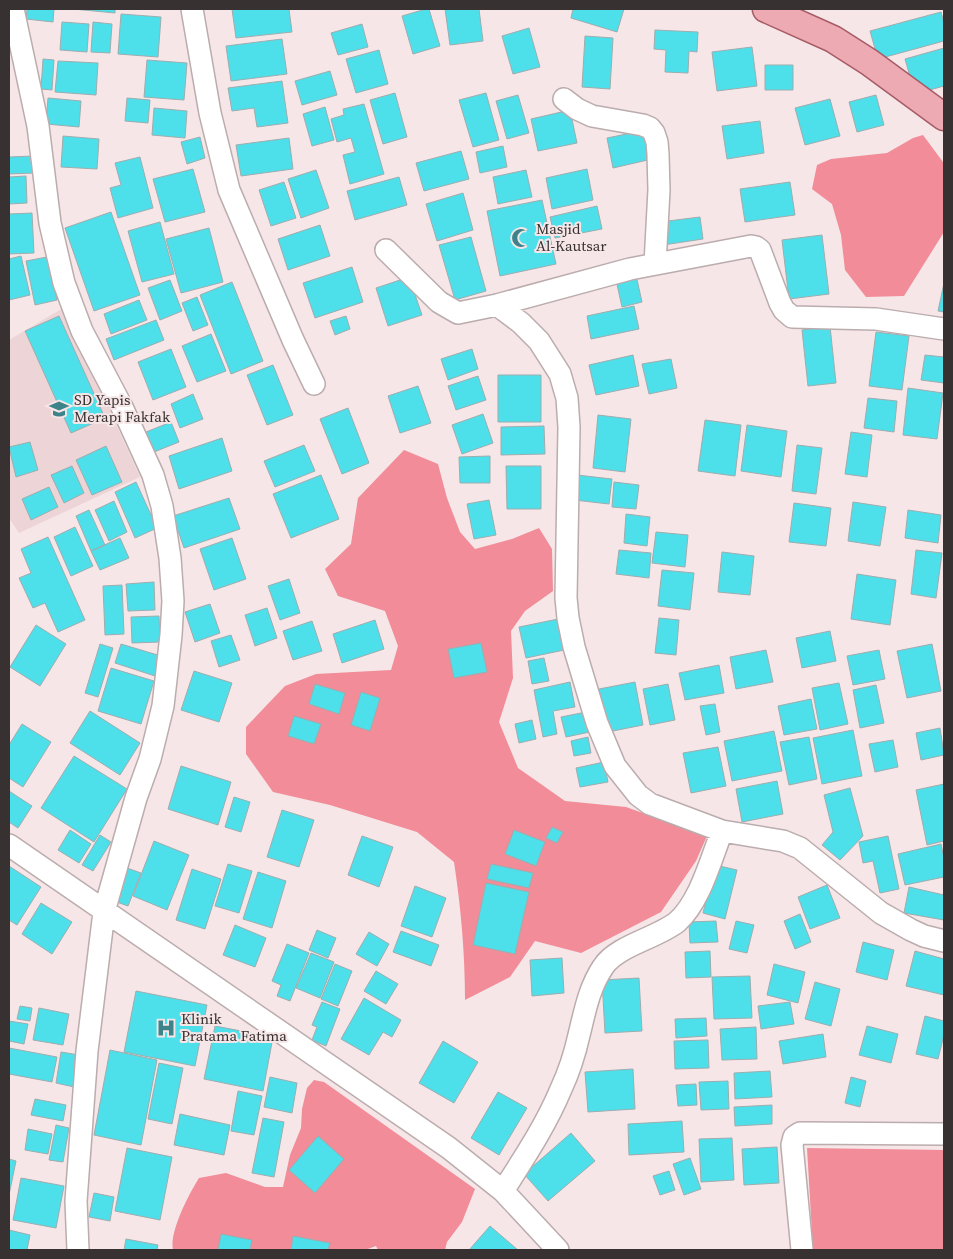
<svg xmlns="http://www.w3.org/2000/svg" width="953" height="1259" viewBox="0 0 953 1259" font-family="'Source Serif 4',serif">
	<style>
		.built { fill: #edd5d7 }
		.forest { fill: #f18c98 }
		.building { fill: #4de0eb; stroke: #9dadae }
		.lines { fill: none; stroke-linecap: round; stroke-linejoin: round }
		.minor-casing { stroke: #bbacad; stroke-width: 24 }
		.major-casing { stroke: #a65b65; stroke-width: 29 }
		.minor { stroke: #fff; stroke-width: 21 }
		.major { stroke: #edaab3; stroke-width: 26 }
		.labels { text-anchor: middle; stroke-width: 4; stroke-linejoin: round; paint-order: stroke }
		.poi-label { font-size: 15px; fill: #373131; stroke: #f6e6e7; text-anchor: start }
	</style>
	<rect width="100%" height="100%" fill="#f6e6e7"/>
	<path class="built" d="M63 308 140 477 19 533 9 518V340Z"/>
	<path class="forest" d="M923 135 943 162 944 232 904 296 866 297 845 270 841 235 832 204 812 189 817 165 831 159 887 153 913 138Z
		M404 450 438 464 447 498 460 532 475 549 512 539 539 528 552 549 553 591 525 611 511 631 513 678 499 722 518 768 565 801 626 807 707 836 696 861 661 912 581 953 535 941 510 977 465 1000C465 954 461 908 454 862L417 832 330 805 273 792 246 754V727L285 686 316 674 391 670 398 646 385 611 338 596 325 569 351 544 358 498Z
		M314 1080 324 1082 475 1189 462 1222 447 1242 445 1250H378L376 1246 365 1250H173C169 1232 189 1194 199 1178L226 1173 265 1187H283L290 1155 301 1128 302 1109 307 1088Z
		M807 1148 944 1150V1250H813Z"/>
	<path class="building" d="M27 9H54L53 22 26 19Z
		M73 9H115V13Z
		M232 9H289L292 32 236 38Z
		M426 9H429L440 46 413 54 402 16Z
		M445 9H479L483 41 450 45Z
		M573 9H624L617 32 571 18Z
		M941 12 944 23V41L878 59 870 31Z
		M121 14 161 17 158 57 118 54Z
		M62 22 89 24 87 52 60 50Z
		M93 22 112 24 110 53 91 52Z
		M362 24 368 47 338 55 331 33Z
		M529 28 540 67 513 74 502 36Z
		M655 30 698 32 697 52 689 51 688 73 665 72 666 50 654 49Z
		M585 36 613 38 610 89 582 87Z
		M282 39 287 74 231 81 226 46Z
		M752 47 757 86 717 91 712 52Z
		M944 48V86L915 94 905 59Z
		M379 50 388 84 356 93 346 59Z
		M43 59 54 60 52 90 41 89Z
		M147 60 187 63 184 100 144 97Z
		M58 61 98 63 96 95 55 92Z
		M765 65H793V90H765Z
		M330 71 337 95 302 105 295 81Z
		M282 81 288 123 257 127 254 108 232 111 228 88Z
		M395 93 407 137 383 144 370 100Z
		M486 93 499 140 473 147 459 100Z
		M518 95 529 133 507 139 496 101Z
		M876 95 884 125 857 132 849 102Z
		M48 98 81 101 79 127 46 124Z
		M127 98 150 100 148 123 125 121Z
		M830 99 840 136 805 145 795 108Z
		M364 104 384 174 350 184 343 155 355 152 351 138 337 142 331 119 344 115 343 109Z
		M325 107 334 140 312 146 303 114Z
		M154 108 187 111 185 138 152 135Z
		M570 110 577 143 538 151 531 119Z
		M760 121 764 153 727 159 722 126Z
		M646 130 652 159 613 168 607 138Z
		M63 136 99 139 97 169 61 167Z
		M200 137 205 158 187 164 181 142Z
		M289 138 293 169 241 176 236 145Z
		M503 146 507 167 480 173 476 152Z
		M461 151 469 179 424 191 416 163Z
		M33 156 34 173 9 174V157Z
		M140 157 153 208 118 218 110 188 121 185 115 163Z
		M193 169 205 212 165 222 153 179Z
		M587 169 593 200 552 209 546 178Z
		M316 170 329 208 301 218 288 179Z
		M526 170 532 197 498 204 493 177Z
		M26 176 27 203 9 204V177Z
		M399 177 407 205 355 220 347 191Z
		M284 182 296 218 271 226 259 190Z
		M790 182 795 215 745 222 740 189Z
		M463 193 473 230 437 241 426 204Z
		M542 200 556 264 500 276 487 211Z
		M597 206 602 229 555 238 550 217Z
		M111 212 140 295 94 311 65 228Z
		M32 213 34 253 9 254V214Z
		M700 217 703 239 663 245 660 222Z
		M160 222 174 274 142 282 128 231Z
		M320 225 330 256 288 270 278 239Z
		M209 228 223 282 181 293 166 239Z
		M822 235 829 294 789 299 782 240Z
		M471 237 486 291 455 300 439 245Z
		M21 256 30 295 9 300V259Z
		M47 257 57 300 35 305 26 261Z
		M352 267 363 302 315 318 303 283Z
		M636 275 642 302 622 307 616 280Z
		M409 277 422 315 388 326 376 288Z
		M170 280 182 311 160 320 148 288Z
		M232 282 263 361 231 374 200 295Z
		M944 283V312L938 311Z
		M197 297 208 325 193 331 182 303Z
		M139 300 147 320 111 334 104 314Z
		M634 306 639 329 591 339 587 316Z
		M59 316 105 418 71 433 25 331Z
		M346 316 350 329 335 335 330 321Z
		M156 320 164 340 114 360 106 339Z
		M830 326 836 383 808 386 802 330Z
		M876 332 909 336 902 390 869 386Z
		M211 334 226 371 197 382 182 346Z
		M171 349 186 387 153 400 138 362Z
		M472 349 478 369 448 380 441 359Z
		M633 355 639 386 596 395 589 365Z
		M925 355 944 357V383L921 380Z
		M671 359 677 388 649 394 642 364Z
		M273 365 293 415 267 425 247 375Z
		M498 375H541V422H498Z
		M478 376 486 400 456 410 448 386Z
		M418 386 431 423 400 433 388 396Z
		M908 388 943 393 937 439 903 435Z
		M193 394 203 419 180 428 171 404Z
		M868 398 897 401 894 432 864 428Z
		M348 408 369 463 342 474 320 419Z
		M483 414 493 443 462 454 452 425Z
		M598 415 631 419 625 472 593 468Z
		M705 420 741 425 735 476 698 471Z
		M171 422 179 442 154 452 146 432Z
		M747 425 787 431 781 477 741 471Z
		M544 426 545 454 501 455V427Z
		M851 432 872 435 867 477 845 474Z
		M222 438 232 471 179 489 169 456Z
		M30 442 38 470 16 477 9 447Z
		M304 445 315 471 275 487 264 461Z
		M797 445 822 448 816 494 792 491Z
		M106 446 122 482 92 495 76 460Z
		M490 456V483H460L459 457Z
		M72 466 84 493 64 503 51 475Z
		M506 466H541V509H507Z
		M321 475 339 519 291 538 273 494Z
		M577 475 612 479 609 504 574 500Z
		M136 482 157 528 135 538 115 492Z
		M614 482 639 485 636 509 612 507Z
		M49 487 58 507 31 520 22 499Z
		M229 498 240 529 184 548 173 516Z
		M489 500 496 535 474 539 467 504Z
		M114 501 127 532 109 541 95 510Z
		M853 502 886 507 880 546 848 541Z
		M794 503 831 508 826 546 789 542Z
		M89 510 105 545 91 551 76 516Z
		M908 510 941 515 938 543 905 538Z
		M626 514 650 517 647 546 624 543Z
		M75 527 93 566 71 576 54 537Z
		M656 532 688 535 685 567 652 563Z
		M48 537 85 620 58 632 45 603 33 608 19 578 31 573 21 549Z
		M120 538 129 558 100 570 91 551Z
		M232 538 246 579 214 590 200 549Z
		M619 550 651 553 649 578 616 574Z
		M916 550 942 553 936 598 911 594Z
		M722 552 754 556 750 595 718 592Z
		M662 570 694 573 690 610 658 606Z
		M857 574 896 580 890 625 851 619Z
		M289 579 300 613 280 620 268 586Z
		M154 582 155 610 128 611 126 584Z
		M122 585 124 634 105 635 103 586Z
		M210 604 220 633 195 642 185 612Z
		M267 608 277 638 255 646 245 615Z
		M159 616 160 642 132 643 131 617Z
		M563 618 569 649 526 658 519 627Z
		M659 618 679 620 676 655 655 653Z
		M375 620 384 649 342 663 333 634Z
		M312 621 322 651 293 660 283 631Z
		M36 625 66 644 40 686 10 667Z
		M830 631 836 661 802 668 796 638Z
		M231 635 240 660 219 667 211 641Z
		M481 643 487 672 454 678 448 649Z
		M100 644 113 648 98 697 85 693Z
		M121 644 161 656 155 676 115 663Z
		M932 644 941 691 907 698 897 651Z
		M766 650 773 682 736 689 730 657Z
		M879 650 885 679 853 685 847 656Z
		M544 658 549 681 532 684 528 661Z
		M719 665 724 693 685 700 679 673Z
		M111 668 154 681 141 724 98 711Z
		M194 671 232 683 219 722 181 710Z
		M570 682 575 707 553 711 557 734 543 737 534 690Z
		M635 682 643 725 608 732 599 689Z
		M839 683 848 724 820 730 812 688Z
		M315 684 345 693 339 714 309 704Z
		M668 684 675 720 650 725 643 689Z
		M876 685 884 723 860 728 853 690Z
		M361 692 380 698 370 731 351 725Z
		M811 699 817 729 784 735 778 706Z
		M715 704 720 732 706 735 700 706Z
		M90 711 140 743 120 775 70 743Z
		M586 712 590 732 566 737 561 717Z
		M294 716 321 724 314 744 288 736Z
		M532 720 536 739 519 743 515 724Z
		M22 724 51 742 23 787 9 778V745Z
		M940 728 944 755 921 760 916 733Z
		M853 730 862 776 822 784 813 738Z
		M774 731 782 771 732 781 724 741Z
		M588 737 591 753 574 756 571 741Z
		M809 737 817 779 789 785 780 742Z
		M893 740 898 767 875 772 869 744Z
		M718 747 726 786 691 793 683 753Z
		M74 756 127 789 94 842 41 808Z
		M604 762 608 782 580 787 576 768Z
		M181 766 231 782 218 825 168 809Z
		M777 781 783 814 742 822 736 789Z
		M944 784V841L927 845 916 790Z
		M850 788 863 836 840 860 822 845 833 832 824 795Z
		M9 791 32 806 18 828 9 822Z
		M234 797 250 802 241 832 225 827Z
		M282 810 314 820 299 867 267 857Z
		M552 827 563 832 557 843 546 838Z
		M70 830 91 844 79 863 58 850Z
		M514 830 545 842 536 866 505 854Z
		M100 835 111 842 93 871 82 865Z
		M362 836 393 847 379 887 348 875Z
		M888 836 899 889 880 893 873 861 863 863 859 842Z
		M154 841 189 855 167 910 133 896Z
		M941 844 944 858V877L905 885 898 854Z
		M228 864 252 871 239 913 215 906Z
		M491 864 533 873 529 888 487 879Z
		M715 865 737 870 725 919 703 913Z
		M9 866 41 887 17 925 9 920Z
		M127 868 141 873 128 906 114 901Z
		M192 869 221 879 205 929 176 920Z
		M258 872 286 881 272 928 243 919Z
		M486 883 529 892 515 954 473 945Z
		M827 885 840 918 810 929 798 897Z
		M415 886 446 898 432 937 401 926Z
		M909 887 944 895V920L904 913Z
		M41 903 72 922 52 954 22 934Z
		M800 914 811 942 795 949 784 921Z
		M716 921 718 942 690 943 689 922Z
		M736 921 754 925 747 953 729 949Z
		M235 925 266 938 255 967 223 955Z
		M317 930 336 938 328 958 309 950Z
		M401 931 439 945 431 966 393 952Z
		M369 932 389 944 377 966 356 954Z
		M863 942 894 950 887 980 856 972Z
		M287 944 309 953 290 1001 277 996 281 985 272 981Z
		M710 951 711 977 686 978 685 952Z
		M915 951 944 959V995L906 986Z
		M311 953 334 962 320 998 296 988Z
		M562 958 564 993 532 996 530 960Z
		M335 964 352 971 338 1006 321 999Z
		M774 964 805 972 798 1003 767 995Z
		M376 971 398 984 386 1004 364 991Z
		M750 976 752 1018 714 1019 712 977Z
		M639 978 642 1031 605 1033 602 980Z
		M815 982 840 989 831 1026 805 1019Z
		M136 991 207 1005 195 1066 124 1052Z
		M364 998 401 1020 392 1037 383 1032 369 1055 341 1039Z
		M322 1002 340 1009 326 1046 312 1040 317 1027 312 1025Z
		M790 1002 794 1024 761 1029 758 1006Z
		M20 1006 32 1008 30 1021 17 1019Z
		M39 1008 69 1014 63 1045 33 1040Z
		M925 1016 944 1021V1035L938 1059 916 1054Z
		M706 1018 707 1036 676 1038 675 1019Z
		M9 1021 28 1024 24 1044 9 1041Z
		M215 1026 273 1037 263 1091 204 1079Z
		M867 1026 898 1034 891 1063 859 1055Z
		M756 1027 757 1059 722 1060 720 1029Z
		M823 1034 826 1057 783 1064 779 1041Z
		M708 1040 709 1068 675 1069 674 1041Z
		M443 1041 478 1062 454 1103 419 1083Z
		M9 1048 57 1057 52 1082 9 1074Z
		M110 1050 157 1060 141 1145 94 1135Z
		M61 1052 79 1055 74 1087 56 1083Z
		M159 1063 183 1068 172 1124 148 1119Z
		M633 1069 635 1109 588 1112 585 1072Z
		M770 1071 772 1097 735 1099 734 1073Z
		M270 1077 297 1083 292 1113 264 1107Z
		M851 1077 866 1081 860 1107 845 1103Z
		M728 1081 729 1109 701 1110 699 1082Z
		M696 1084 697 1105 678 1106 676 1085Z
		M238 1091 262 1096 254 1135 231 1131Z
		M498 1092 527 1108 499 1155 471 1138Z
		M35 1099 66 1105 63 1121 31 1115Z
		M772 1105V1124L735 1126 734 1107Z
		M180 1114 230 1125 224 1155 174 1145Z
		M263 1118 284 1122 274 1177 252 1173Z
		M682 1121 684 1152 629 1155 628 1124Z
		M56 1125 69 1128 63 1162 49 1160Z
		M28 1129 52 1134 48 1154 25 1150Z
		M571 1133 595 1161 548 1201 524 1174Z
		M318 1136 344 1159 315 1193 289 1170Z
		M732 1138 734 1180 701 1182 699 1139Z
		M777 1147 779 1183 744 1185 742 1149Z
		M127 1148 172 1157 160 1220 115 1211Z
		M690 1158 701 1189 684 1195 673 1164Z
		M9 1159 16 1161 9 1195Z
		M669 1171 675 1190 660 1195 653 1176Z
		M21 1178 64 1186 56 1228 13 1220Z
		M94 1193 114 1197 110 1221 89 1217Z
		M490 1226 518 1250H469Z
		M9 1230 30 1235 27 1250H9Z
		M221 1234 252 1240 250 1250H218Z
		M293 1236 330 1243 328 1250H291Z
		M126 1239 158 1245 157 1250H124Z"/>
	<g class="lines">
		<g class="minor-casing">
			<path id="minor" d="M13 9 38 126 50 223 64 283 82 331 122 407 153 475 162 506 170 558 173 601 171 635 163 706 150 759 136 798 104 912 87 1051 76 1201 78 1250
				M192 9 210 113 229 190 293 340 314 384
				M564 99 577 109 592 116 643 125 650 128 654 133 657 142 658 154 659 190 655 264
				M386 250 439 302 458 313 497 305 630 269 751 246 756 247 760 250 780 303 784 310 792 317 876 319 944 329
				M497 305 521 323 539 341 560 374 567 398 569 427 566 598 568 618 574 647 597 723 615 766 638 795 650 804 722 831 783 841 800 848 881 913 911 930 924 936 944 941
				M9 845 449 1148 503 1191 558 1250
				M503 1191C524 1158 546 1125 561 1089 569 1072 575 1053 579 1035 585 1011 589 988 603 967 616 946 657 938 677 922 700 902 711 859 722 831
				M802 1250 792 1145 794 1137 800 1133 944 1134"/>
		</g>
		<g class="major-casing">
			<path id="major" d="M766 9 833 39 869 62 944 117"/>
		</g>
		<use href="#minor" class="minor"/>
		<use href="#major" class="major"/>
	</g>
	<defs>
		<g id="mosque-bare" transform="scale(1.5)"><path d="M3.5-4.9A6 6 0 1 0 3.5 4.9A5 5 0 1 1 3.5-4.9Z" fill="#3c848a" stroke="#f6e6e7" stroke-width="2.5" paint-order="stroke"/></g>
		<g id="school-bare" transform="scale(1.5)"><path d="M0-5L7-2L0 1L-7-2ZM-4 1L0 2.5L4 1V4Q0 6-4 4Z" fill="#3c848a" stroke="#f6e6e7" stroke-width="2.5" paint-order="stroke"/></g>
		<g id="hospital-bare" transform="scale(1.5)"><path d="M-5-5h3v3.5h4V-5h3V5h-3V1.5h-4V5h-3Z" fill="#3c848a" stroke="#f6e6e7" stroke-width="2.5" paint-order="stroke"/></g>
	</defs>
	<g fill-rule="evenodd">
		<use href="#mosque-bare" x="521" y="238"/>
		<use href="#school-bare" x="59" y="409"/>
		<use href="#hospital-bare" x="166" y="1028"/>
	</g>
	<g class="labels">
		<g class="poi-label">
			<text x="536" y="234">Masjid<tspan x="536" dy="17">Al-Kautsar</tspan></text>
			<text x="74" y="405">SD Yapis<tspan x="74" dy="17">Merapi Fakfak</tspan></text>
			<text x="181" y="1024">Klinik<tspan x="181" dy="17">Pratama Fatima</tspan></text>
		</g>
	</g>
	<rect width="953" height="1259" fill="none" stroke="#373131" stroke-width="20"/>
</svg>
